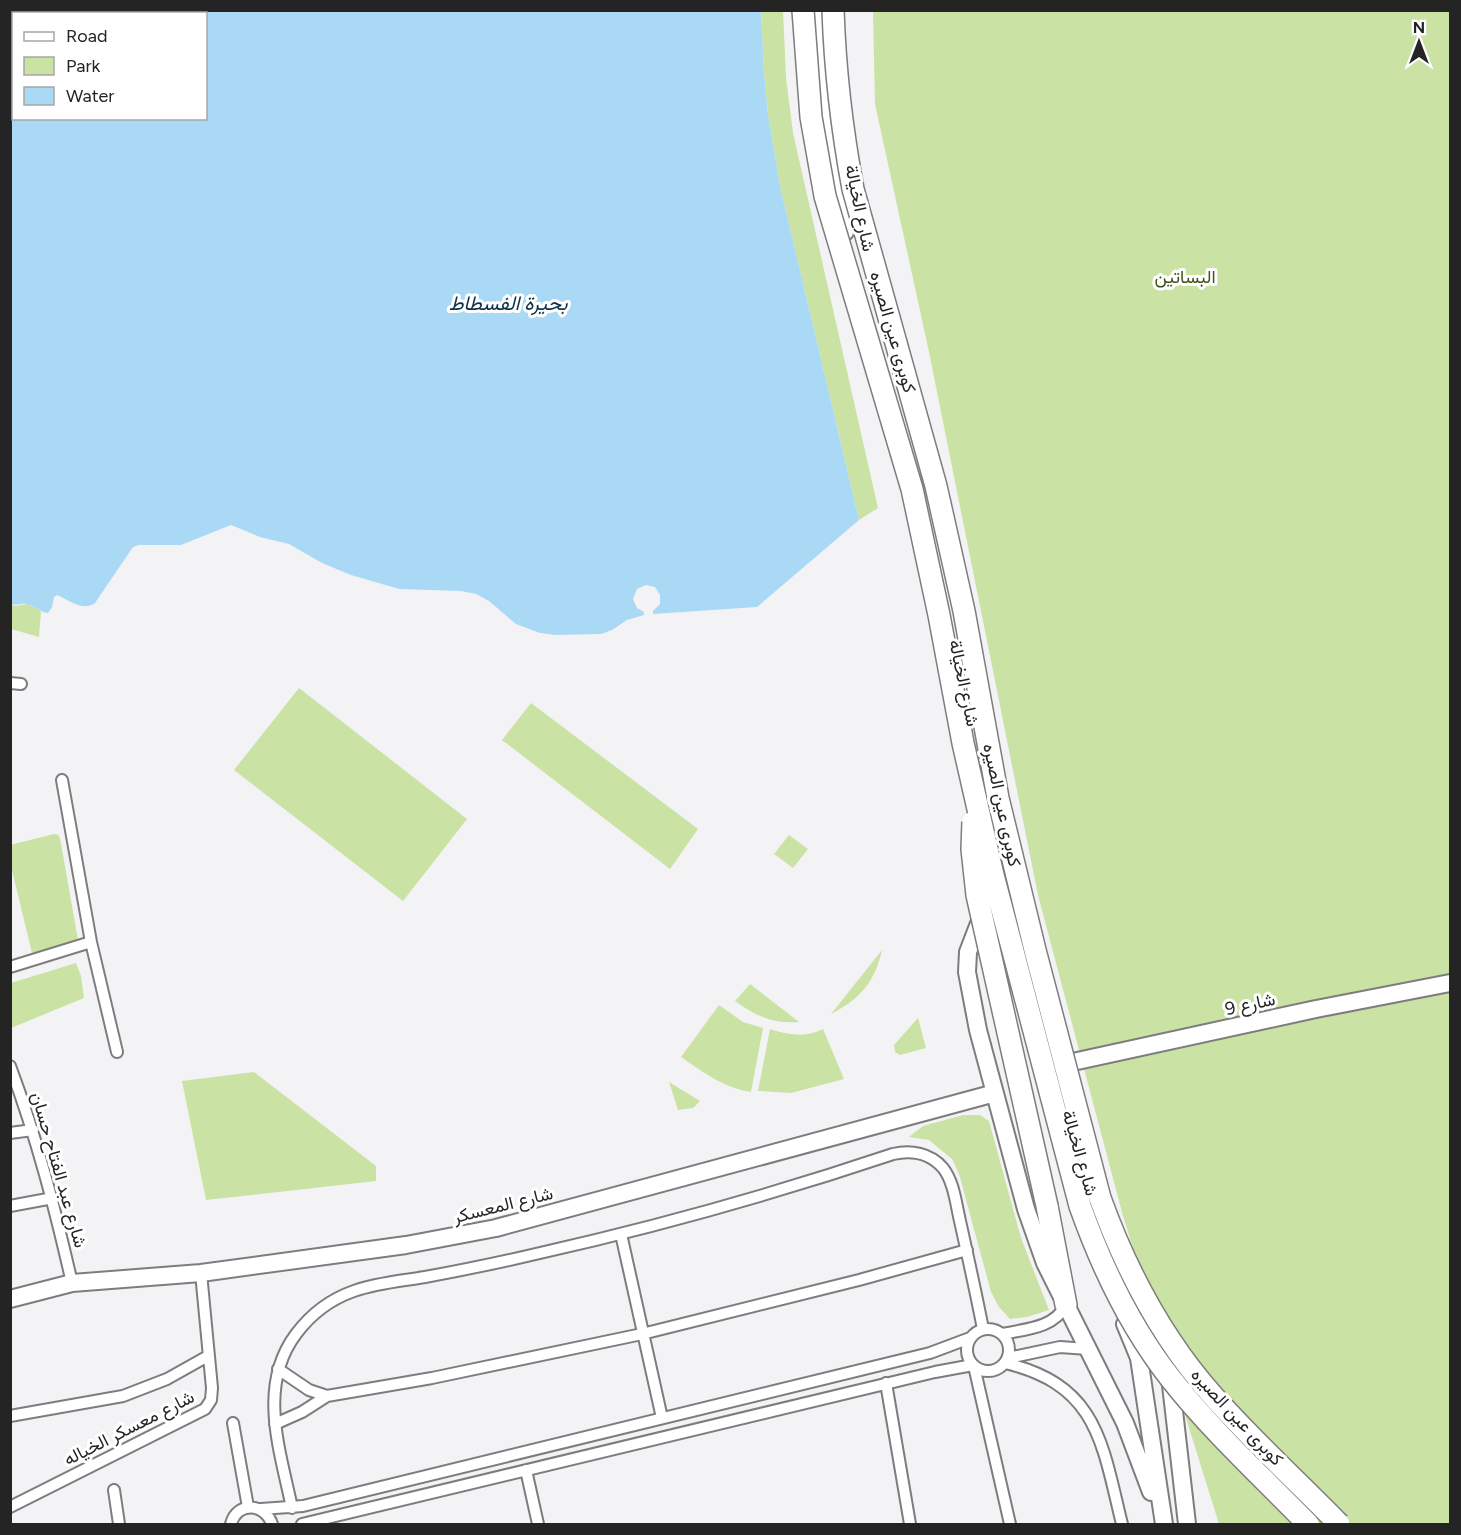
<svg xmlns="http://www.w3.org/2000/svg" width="1461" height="1535" viewBox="0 0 1461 1535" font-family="Figtree,Vazirmatn,sans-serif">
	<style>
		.green { fill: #cae2a3 }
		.water { fill: #aad9f5 }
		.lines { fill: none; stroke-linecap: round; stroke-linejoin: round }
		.street-casing { stroke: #7d7d7f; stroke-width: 14 }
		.secondary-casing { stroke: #7d7d7f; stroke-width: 20 }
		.highway-casing { stroke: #7d7d7f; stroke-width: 24 }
		.street { stroke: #fff; stroke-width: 10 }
		.secondary { stroke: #fff; stroke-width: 16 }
		.highway { stroke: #fff; stroke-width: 21 }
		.highway-bridge-casing { stroke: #7d7d7f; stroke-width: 24; stroke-linecap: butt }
		.highway-bridge { stroke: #fff; stroke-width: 21 }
		.labels { text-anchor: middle; stroke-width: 6; stroke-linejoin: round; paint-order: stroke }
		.street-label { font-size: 18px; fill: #242425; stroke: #fff }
		.park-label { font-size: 18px; fill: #3f511b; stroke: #fff }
		.water-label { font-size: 20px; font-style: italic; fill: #0e3346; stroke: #fff }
	</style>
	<rect width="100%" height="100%" fill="#f3f3f5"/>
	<path class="green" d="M11 11H179L174 14H14V107L11 108Z
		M761 11H783L786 78 793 133 878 508 859 520 780 186 768 115 764 73Z
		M873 11H1450V1524H1219L1123 1216 1038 895 929 352 875 104Z
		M10 604 15 606 28 604 41 611 39 637 11 629Z
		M299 688 467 819 403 901 234 770Z
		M531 703 698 829 670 869 502 740Z
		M54 834 58 835 60 838 78 940 71 943 32 953 11 866 10 845Z
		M789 835 808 849 793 868 774 854Z
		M882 950C875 982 860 999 831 1014Z
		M76 963 81 976 84 998 11 1028V983Z
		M750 984 799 1022C774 1024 755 1016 735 1001Z
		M719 1005 743 1022 763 1028 751 1092C724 1088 703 1072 681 1057Z
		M918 1018 926 1048 900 1055 895 1052 894 1045Z
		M770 1029C787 1035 807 1038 823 1029L844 1079 791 1093 758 1091Z
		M254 1072 376 1166V1181L206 1200 182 1081Z
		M669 1082 700 1101 693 1108 678 1110Z
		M963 1115H980L989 1121 1021 1238 1049 1310 1027 1317 1010 1319 999 1307 991 1292 959 1174 952 1159 929 1140 909 1137 923 1126Z"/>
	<path class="water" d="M179 10 761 11 764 73 768 115 780 186 859 520 757 607 653 614V611L660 604V595L655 587 646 585 637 589 633 599 637 608 644 612V615L627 620 612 630 601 634 555 635 540 633 516 624 489 601 476 594 461 591 399 589 351 575 322 563 289 544 260 537 231 525 181 545H139L133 547 95 603C83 612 69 600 57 595L54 597 52 607 48 613C40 612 35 606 27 604 21 603 17 606 11 604V108L13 107 14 118H206V14L174 13Z"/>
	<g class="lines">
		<g class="street-casing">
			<path id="street" d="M10 683 21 684
				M62 780 91 942 117 1052
				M10 967 91 942
				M10 1066C37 1138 55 1209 72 1283
				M10 1133 33 1130
				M10 1206 53 1198
				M621 1234 662 1418
				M967 1350a21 21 0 1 1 42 0a21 21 0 1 1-42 0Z
				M1002 1334C1026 1329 1054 1328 1066 1305
				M1008 1358 1060 1347 1088 1349
				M1005 1363C1098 1385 1102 1443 1122 1524
				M974 1366 1010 1524
				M278 1369 309 1390 327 1396
				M886 1383 910 1524
				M10 1416 123 1396 167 1379 208 1356
				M233 1423 248 1507
				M275 1424 302 1412 327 1396 432 1378 642 1334 859 1280 967 1250
				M526 1470 538 1524
				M114 1490 119 1524
				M10 1507 205 1409 211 1400 212 1388 201 1273
				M292 1508C280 1450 257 1386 296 1334 311 1314 331 1299 354 1291 376 1283 401 1281 425 1277 463 1270 502 1262 540 1253 659 1226 777 1193 893 1154 911 1150 930 1153 943 1168 954 1182 956 1204 960 1221 968 1257 976 1293 983 1329
				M261 1509 303 1506 930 1353 970 1338
				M231 1524C237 1501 265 1503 272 1524
				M302 1524 935 1372 973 1365"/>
		</g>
		<g class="secondary-casing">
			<path id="secondary" d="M814 10C816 86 829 159 845 232
				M983 913 968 952 967 972 978 1030 1026 1209 1045 1263 1125 1423 1151 1492
				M1059 1065 1316 1009 1450 983
				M10 1299 72 1283 201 1273 406 1245 496 1228 995 1093
				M1148 1318 1163 1354 1171 1385 1187 1524
				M1125 1324 1139 1358 1164 1524"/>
		</g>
		<g class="highway-casing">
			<path id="highway" d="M1047 1206 1066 1305"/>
		</g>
		<use href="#street" class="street"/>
		<use href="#secondary" class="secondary"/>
		<use href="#highway" class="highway"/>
		<g class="highway-bridge-casing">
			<path id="highway-bridge" d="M803 10 811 117 825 196 912 489 939 615 963 743 993 875 1080 1206C1102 1268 1130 1327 1171 1379 1212 1431 1262 1477 1308 1524
				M833 10C835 70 842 130 853 189L936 486 964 611 998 798 1035 950 1100 1198C1126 1270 1162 1339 1214 1397 1253 1441 1298 1482 1339 1524
				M973 822 972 849 977 895 1047 1206"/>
		</g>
		<use href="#highway-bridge" class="highway-bridge"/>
	</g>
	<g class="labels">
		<g class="street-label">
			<text transform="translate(860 208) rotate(78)" y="6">شارع الخيالة</text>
			<text transform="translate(893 332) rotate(74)" y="6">كوبرى عين الصيره</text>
			<text transform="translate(964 683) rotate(78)" y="6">شارع الخيالة</text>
			<text transform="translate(1002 805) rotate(78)" y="6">كوبرى عين الصيره</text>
			<text transform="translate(1250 1004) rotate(-12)" y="6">شارع 9</text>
			<text transform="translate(1080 1153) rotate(74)" y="6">شارع الخيالة</text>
			<text transform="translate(59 1170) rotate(74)" y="6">شارع عبد الفتاح حسان</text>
			<text transform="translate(503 1205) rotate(-14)" y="6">شارع المعسكر</text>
			<text transform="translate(1237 1417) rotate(47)" y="6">كوبرى عين الصيره</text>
			<text transform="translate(129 1428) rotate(-27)" y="6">شارع معسكر الخياله</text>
		</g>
		<g class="park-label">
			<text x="1185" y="283">البساتين</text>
		</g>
		<g class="water-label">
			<text x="508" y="310">بحيرة الفسطاط</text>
		</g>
	</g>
	<rect width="1461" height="1535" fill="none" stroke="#242425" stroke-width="24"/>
	<rect x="12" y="12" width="195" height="108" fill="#ffffff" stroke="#a7a7a8" stroke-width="1.5"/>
	<rect x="24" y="32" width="30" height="9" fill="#ffffff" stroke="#a7a7a8" stroke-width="1.5"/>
	<text x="66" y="42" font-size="18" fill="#242425">Road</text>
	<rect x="24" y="57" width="30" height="18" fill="#cae2a3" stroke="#a7a7a8" stroke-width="1.5"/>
	<text x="66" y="72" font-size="18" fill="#242425">Park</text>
	<rect x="24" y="87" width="30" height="18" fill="#aad9f5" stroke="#a7a7a8" stroke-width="1.5"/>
	<text x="66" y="102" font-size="18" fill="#242425">Water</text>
	<g transform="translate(1419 42)" stroke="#ffffff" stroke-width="4.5" paint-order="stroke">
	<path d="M0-4.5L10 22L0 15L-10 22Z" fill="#242425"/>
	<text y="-9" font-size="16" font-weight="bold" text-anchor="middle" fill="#242425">N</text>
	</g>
</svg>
